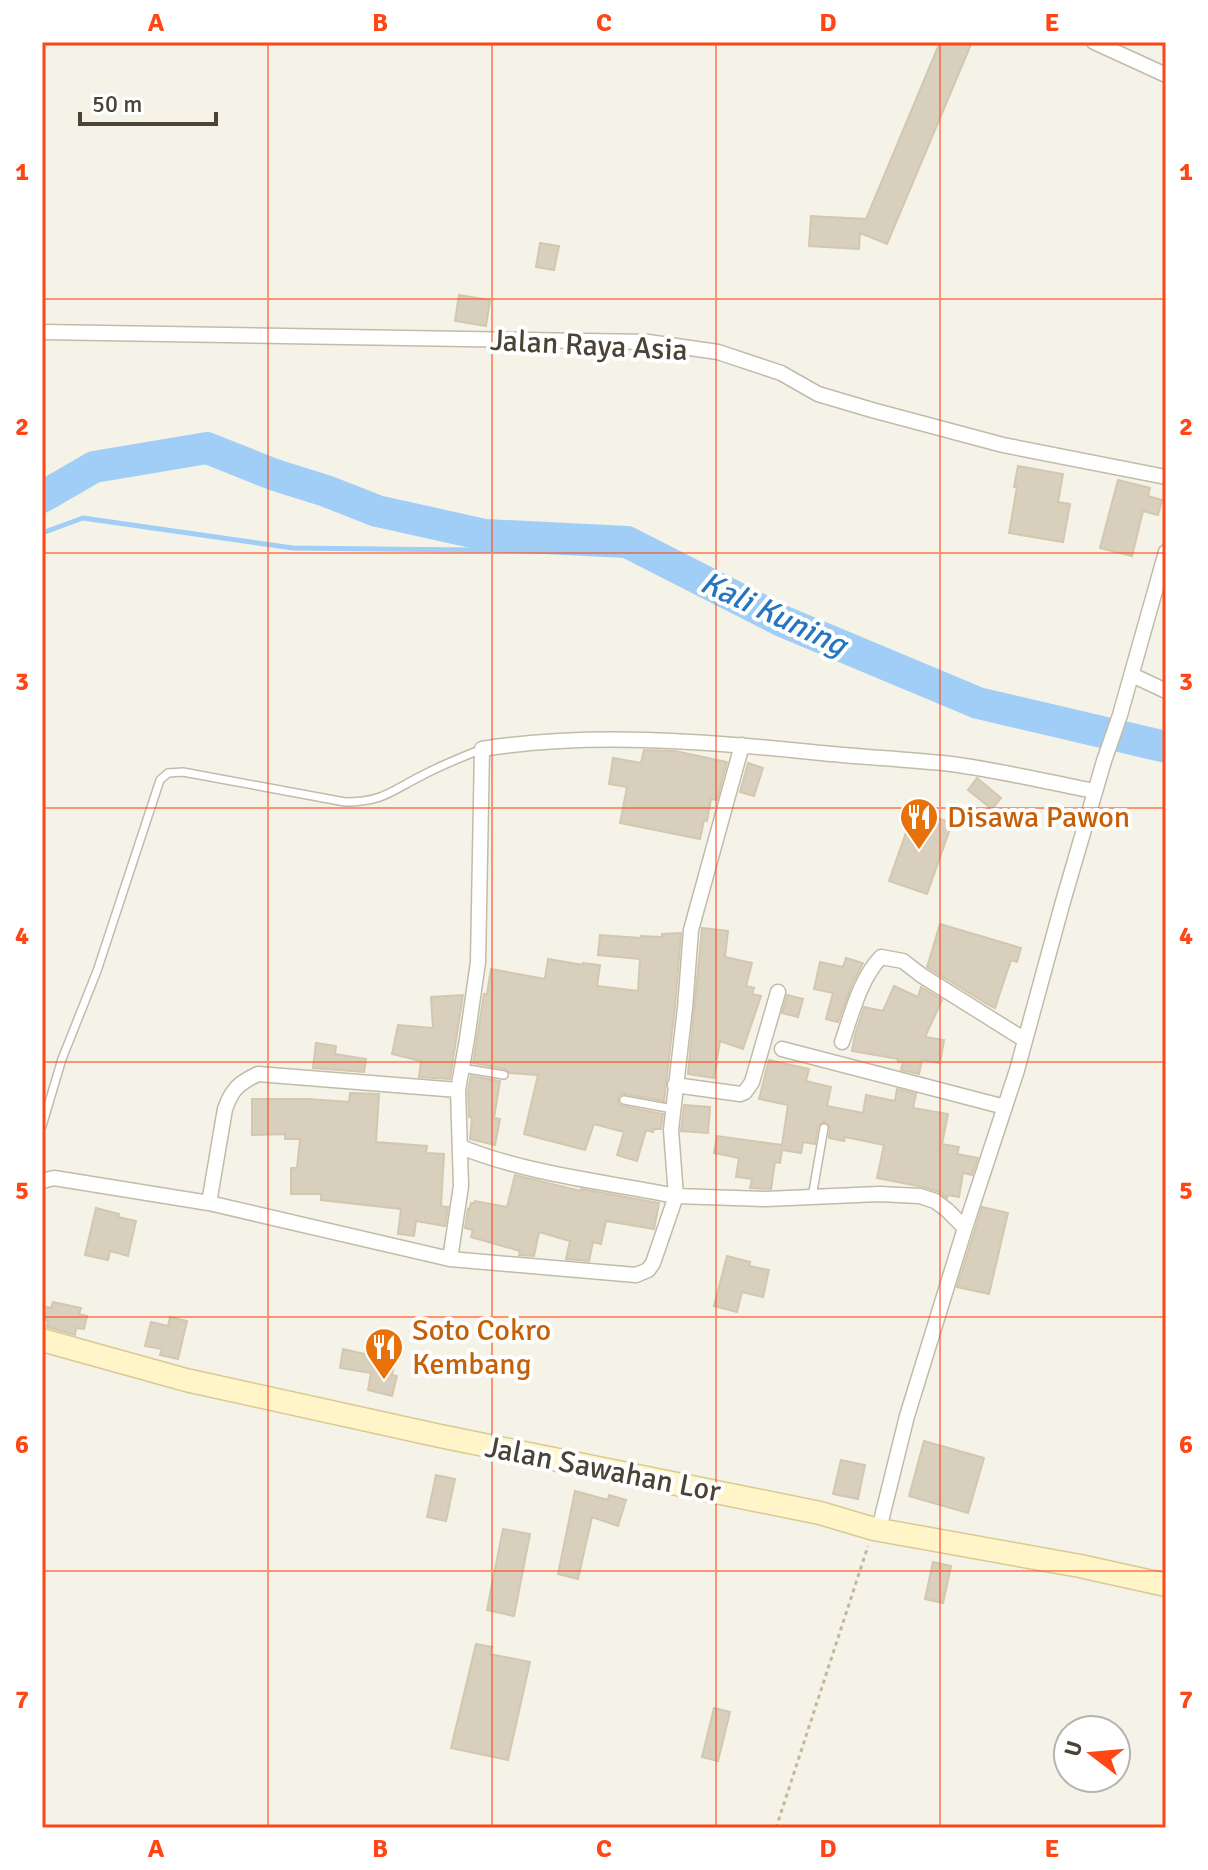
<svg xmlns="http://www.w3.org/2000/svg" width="1208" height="1870" viewBox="0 0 1208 1870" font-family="Signika,sans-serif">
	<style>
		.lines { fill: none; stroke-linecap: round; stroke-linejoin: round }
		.stream { stroke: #a0cef6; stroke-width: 5 }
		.river { stroke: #a0cef6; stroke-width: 32 }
		.building { fill: #d8cfbd; stroke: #d4c7af; stroke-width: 2 }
		.service-casing { stroke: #c2bbaa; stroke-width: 10 }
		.minor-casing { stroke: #c2bbaa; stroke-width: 17 }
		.secondary-casing { stroke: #d9ca95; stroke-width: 25 }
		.path { stroke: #c5b89a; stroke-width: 3; stroke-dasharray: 4 4; stroke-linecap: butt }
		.service { stroke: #fff; stroke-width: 7 }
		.minor { stroke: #fff; stroke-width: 14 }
		.secondary { stroke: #fff5c9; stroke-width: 22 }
		.grid { fill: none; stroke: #ff4616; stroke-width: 2; stroke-opacity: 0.55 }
		.labels { text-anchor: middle; stroke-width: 8; stroke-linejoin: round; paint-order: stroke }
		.street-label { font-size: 30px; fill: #4a4336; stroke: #fff }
		.food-label { font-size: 30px; fill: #c56008; stroke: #fff; text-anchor: start }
		.water-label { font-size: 32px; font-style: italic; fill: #2575bf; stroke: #fff }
		.neatline { fill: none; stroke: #ff4616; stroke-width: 3 }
		.grid-label { font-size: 26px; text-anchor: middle; font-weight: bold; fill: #ff4616 }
	</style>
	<rect width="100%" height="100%" fill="#f5f2e8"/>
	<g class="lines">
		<path class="stream" d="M42 533 83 518 293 548 625 552 639 557"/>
		<path class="river" d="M42 497 94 467 207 448 275 475 326 491 377 511 485 535 627 542 782 621 978 703 1166 747"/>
	</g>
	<path class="building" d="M940 42H972L887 244 860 233 859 249 809 246 811 216 866 219Z
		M540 243 559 246 554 270 536 267Z
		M459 295 490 300 486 326 455 321Z
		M1018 466 1063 474 1058 502 1070 504 1063 542 1009 533 1017 487H1014Z
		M1118 480 1150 488 1148 496 1162 500 1158 515 1143 511 1132 556 1100 548Z
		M644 750 675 751 727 762 717 800 711 799 707 821 704 820 700 839 620 823 627 787 609 784 613 758 641 763Z
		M748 763 763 768 754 796 740 792Z
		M977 778 1001 798 992 809 968 790Z
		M914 810 952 823 927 894 889 881Z
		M940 924 1021 948 1017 962 1011 960 995 1008 989 1005 927 967Z
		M702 928 728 931 725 957 752 963 746 986 754 988 752 994 761 996 743 1049 720 1041 714 1078 688 1074Z
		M681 933 675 1007 664 1101 625 1094H621L618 1098V1103L622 1106 663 1114 661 1129H654L653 1132 646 1130 637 1161 617 1155 624 1132 594 1124 585 1150 524 1134 538 1075 510 1073 505 1069 473 1063 484 994H487L491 969 545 979 548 959 583 965V963L600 965 597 986 638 991 640 959 598 955 600 935 641 938V936L662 937V934Z
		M846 958 863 963 853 982 838 1022 826 1019 833 993 814 989 820 962 843 967Z
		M894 986 918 997 921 987 942 1000 925 1037 944 1040 940 1063 922 1060 919 1074 901 1070 903 1062H898V1059L852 1051 855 1035 864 1007 883 1011Z
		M463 995 450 1079 419 1077 421 1061 392 1054 398 1025 433 1028 431 997Z
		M787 995 803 999 798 1017 782 1013Z
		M316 1043 336 1046 335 1054 366 1059 364 1072 313 1068Z
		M769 1060 809 1069 806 1081 831 1087 827 1106 863 1113 866 1095 895 1101 897 1089 916 1094 913 1108 948 1114 942 1144 959 1147 957 1154 978 1158 972 1175 963 1173 959 1197 948 1195 947 1198 939 1192 923 1187 877 1178 884 1145 845 1137 844 1141 829 1138 830 1127 824 1122 818 1126 815 1144 803 1142 801 1153 782 1150 780 1163 775 1162 771 1189 750 1188 752 1179 736 1177 739 1158 714 1153 717 1136 782 1145 788 1105 759 1099Z
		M471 1076 500 1081 494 1118 500 1119 495 1145 470 1139 472 1118 469 1117 468 1092Z
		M350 1093 379 1094 376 1142 427 1146 426 1153 444 1154 441 1206 448 1207 445 1226 416 1221 414 1236 398 1234 401 1209 321 1200V1194H291V1168H297L300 1139H285V1134L252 1135V1099H308L349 1102Z
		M684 1105 710 1107 708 1133 681 1131Z
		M515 1175 581 1191V1189L659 1203 654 1229 606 1221 601 1244 593 1242 589 1261 566 1259 570 1241 539 1232 534 1256 519 1255 520 1251 471 1237 473 1230 465 1228 468 1209 469 1210 471 1203H474L475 1201 507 1207Z
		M982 1207 1008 1213 989 1294 957 1287Z
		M96 1208 119 1214 118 1217 136 1221 128 1256 110 1251 108 1260 85 1255Z
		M727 1256 750 1262 749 1266 769 1270 763 1297 742 1292 737 1312 714 1306Z
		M53 1302 81 1308 79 1314 87 1316 84 1329 76 1328 75 1335 47 1327 48 1321 42 1319V1306L51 1308Z
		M170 1317 187 1321 178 1359 160 1355 162 1349 145 1346 151 1322 168 1326Z
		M343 1349 395 1361 392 1375 397 1376 392 1396 368 1390 371 1373 340 1368Z
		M924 1441 984 1458 968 1513 909 1496Z
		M841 1460 865 1465 858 1499 833 1494Z
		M436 1475 455 1479 446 1521 427 1517Z
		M575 1491 608 1500 609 1495 626 1500 618 1526 592 1517 578 1579 558 1574Z
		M503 1529 530 1534 514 1616 487 1610Z
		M933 1562 951 1566 943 1603 925 1599Z
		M476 1644 492 1647 490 1654 530 1662 508 1760 451 1748Z
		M714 1708 730 1712 718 1761 702 1757Z"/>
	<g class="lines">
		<g class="service-casing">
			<path id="service" d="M462 1068 504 1075
				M624 1100 673 1109
				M42 1126 62 1059 97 971 160 780 168 773 183 772 345 802C383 802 391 791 423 775 442 765 462 757 482 749
				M812 1197 824 1128"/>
		</g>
		<g class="minor-casing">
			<path id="minor" d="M1094 42 1166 75
				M42 332 648 342 718 352 781 373 818 394 872 410 1003 445 1166 477
				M1132 675 1166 691
				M842 1042C852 1013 860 979 881 957L903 961 921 975 1025 1040
				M782 1049 1005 1107
				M675 1085 740 1094 745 1092 752 1082 778 992
				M461 1147C527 1174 606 1182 676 1196L671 1130 685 1008 691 930 742 745
				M42 1181 54 1178 209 1203 450 1259 636 1275 648 1270 653 1263 676 1196 766 1199 879 1194 920 1196 935 1201 947 1210 965 1228
				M209 1203 225 1109C232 1089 239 1083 258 1074L458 1090
				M450 1259 461 1186 458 1090 467 1039 478 962 482 749C589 732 703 741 811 752 857 757 904 759 951 764 998 770 1047 782 1095 791
				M879 1529 907 1416 965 1228 1017 1070 1062 905 1104 761 1120 715 1166 552"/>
		</g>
		<g class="secondary-casing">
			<path id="secondary" d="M42 1340 186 1380 440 1436 820 1513 874 1529 1080 1566 1166 1585"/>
		</g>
		<path class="path" d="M776 1828 868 1546"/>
		<use href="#service" class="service"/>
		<use href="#minor" class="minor"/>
		<use href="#secondary" class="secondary"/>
	</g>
	<path class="grid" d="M268 42V1828M492 42V1828M716 42V1828M940 42V1828M42 299H1166M42 553H1166M42 808H1166M42 1062H1166M42 1317H1166M42 1571H1166"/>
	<defs>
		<g id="restaurant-pin" transform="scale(2)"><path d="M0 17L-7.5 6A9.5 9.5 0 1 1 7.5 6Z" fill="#e8710a" stroke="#fff"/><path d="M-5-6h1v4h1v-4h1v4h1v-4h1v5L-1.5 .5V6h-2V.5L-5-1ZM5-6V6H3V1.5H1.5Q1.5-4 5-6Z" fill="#fff"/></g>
	</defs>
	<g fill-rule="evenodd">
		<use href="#restaurant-pin" x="919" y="817"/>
		<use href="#restaurant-pin" x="384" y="1347"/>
	</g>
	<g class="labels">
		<g class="street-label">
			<text transform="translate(589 345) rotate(3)" y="10">Jalan Raya Asia</text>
			<text transform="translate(603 1469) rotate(11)" y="10">Jalan Sawahan Lor</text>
		</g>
		<g class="food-label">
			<text x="947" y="827">Disawa Pawon</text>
			<text x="412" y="1340">Soto Cokro<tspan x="412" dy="34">Kembang</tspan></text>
		</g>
		<g class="water-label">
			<text transform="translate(774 613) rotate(25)" y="11">Kali Kuning</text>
		</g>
	</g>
	<rect width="1208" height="1870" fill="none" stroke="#ffffff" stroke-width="88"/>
	<g transform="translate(1092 1754) rotate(286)"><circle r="38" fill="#ffffff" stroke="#b7b4af" stroke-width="2"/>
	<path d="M0-6L14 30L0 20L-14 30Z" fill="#ff4616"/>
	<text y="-12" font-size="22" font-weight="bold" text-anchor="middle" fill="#4a4336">U</text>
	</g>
	<path d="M80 112v12h136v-12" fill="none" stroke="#4a4336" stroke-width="4"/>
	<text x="92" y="112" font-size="24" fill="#4a4336" stroke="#ffffff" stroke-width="6" paint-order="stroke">50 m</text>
	<rect x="44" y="44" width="1120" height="1782" class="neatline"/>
	<g class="grid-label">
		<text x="156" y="31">A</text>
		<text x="380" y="31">B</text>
		<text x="604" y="31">C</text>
		<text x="828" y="31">D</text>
		<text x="1052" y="31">E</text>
		<text x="22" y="180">1</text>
		<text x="1186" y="180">1</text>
		<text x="22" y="435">2</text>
		<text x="1186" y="435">2</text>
		<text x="22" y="690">3</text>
		<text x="1186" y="690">3</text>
		<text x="22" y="944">4</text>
		<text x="1186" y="944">4</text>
		<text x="22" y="1199">5</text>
		<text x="1186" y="1199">5</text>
		<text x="22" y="1453">6</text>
		<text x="1186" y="1453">6</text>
		<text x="22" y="1708">7</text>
		<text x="1186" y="1708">7</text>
		<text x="156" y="1857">A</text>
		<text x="380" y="1857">B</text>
		<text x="604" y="1857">C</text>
		<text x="828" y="1857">D</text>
		<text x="1052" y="1857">E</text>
	</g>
</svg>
